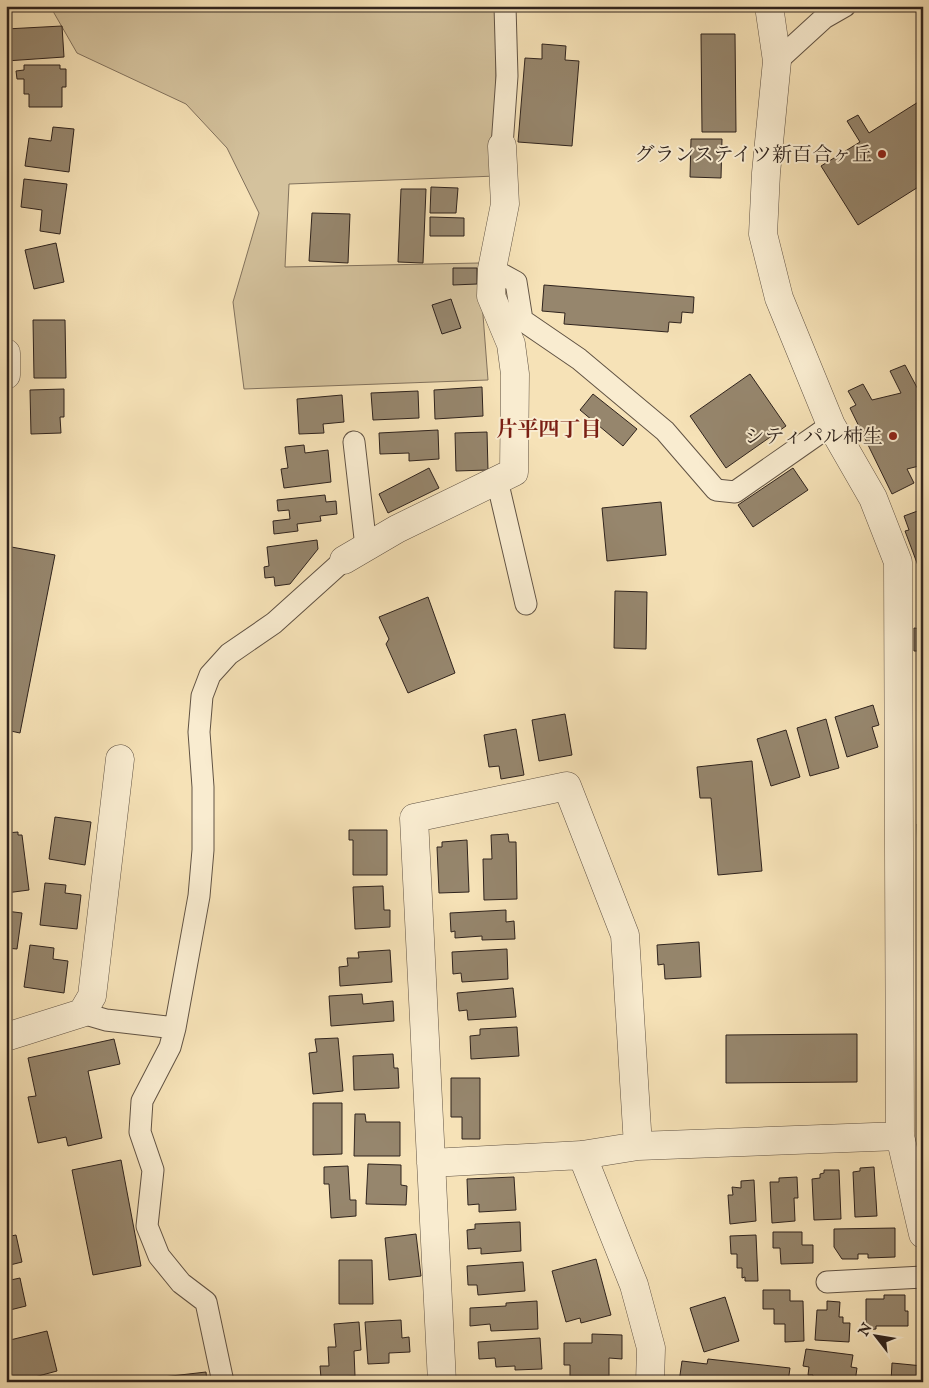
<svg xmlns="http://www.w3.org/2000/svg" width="929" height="1388" viewBox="0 0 929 1388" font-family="'IM FELL English','Noto Serif JP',serif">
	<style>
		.green { fill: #d4c29d; stroke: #82725d }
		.building { fill: #96866d; stroke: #2f231d }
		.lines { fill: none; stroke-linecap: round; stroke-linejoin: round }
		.lane-casing { stroke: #615344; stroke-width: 23 }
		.street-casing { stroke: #615344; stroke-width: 29 }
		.lane { stroke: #f9ecd0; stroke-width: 21 }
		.street { stroke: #f9ecd0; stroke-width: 28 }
		.poi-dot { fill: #8f2418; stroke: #f9ecd0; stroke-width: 2 }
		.labels { text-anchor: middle; stroke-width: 4; stroke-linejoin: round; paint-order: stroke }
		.poi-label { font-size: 20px; fill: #2f231d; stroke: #f9ecd0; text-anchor: end }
		.neighbourhood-label { font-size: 21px; font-weight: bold; fill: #7a1f14; stroke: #f9ecd0 }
	</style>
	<rect width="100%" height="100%" fill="#f6e2b7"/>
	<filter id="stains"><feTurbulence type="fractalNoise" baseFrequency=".004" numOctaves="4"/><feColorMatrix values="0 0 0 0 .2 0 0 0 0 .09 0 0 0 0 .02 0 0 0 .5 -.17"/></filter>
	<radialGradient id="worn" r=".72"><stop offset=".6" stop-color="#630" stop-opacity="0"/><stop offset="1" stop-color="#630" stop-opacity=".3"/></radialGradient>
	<path class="green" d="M50 6H496V176L289 184 285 267 479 263 488 380 244 389 233 302 259 213 227 148 186 104 77 53Z"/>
	<path class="building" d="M62 26 64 57 6 61V29Z
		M701 34H735L736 132H702Z
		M542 44 566 46 565 60 579 61 572 146 518 142 525 58 542 59Z
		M24 65H60V69H66V87H62V107H29V94H24V79H17L16 71 24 70Z
		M923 99V184L858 225 821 166 860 142 847 121 858 115 869 133Z
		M53 127 74 129 69 172 25 166 29 138 51 141Z
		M691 139H722L721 178 690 177Z
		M24 179 67 184 60 234 40 231 42 210 21 207Z
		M431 187 458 188 456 213H430Z
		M401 189H426L423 263 398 262Z
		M312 213 350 214 348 263 309 261Z
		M430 217 464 218V236H430Z
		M56 243 64 282 34 289 25 250Z
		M453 268H477V284L453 285Z
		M544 285 694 297 693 313 682 312 681 323 669 322 668 332 564 324 565 313 542 311Z
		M451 299 461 328 442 334 432 305Z
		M33 320H65L66 378H34Z
		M905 365 921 395H923V465L907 469 914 483 892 494 850 408 856 405 848 391 863 384 872 400 901 393 890 371Z
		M750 374 786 426 726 468 690 416Z
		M482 387 483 416 435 419 434 390Z
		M64 389V417H60L61 433 31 434 30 390Z
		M418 391 419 418 373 420 371 393Z
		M593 394 637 429 623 446 580 410Z
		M342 395 344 422 323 424 324 433 299 434 297 399Z
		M438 430 439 459 409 461V453L380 454 379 433Z
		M487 432 488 470 456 471 455 433Z
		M304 445 305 453 328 450 331 482 284 488 281 469 288 468 285 447Z
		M429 468 439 488 388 513 379 494Z
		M793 468 808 490 753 527 738 505Z
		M325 495 326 502 336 501 337 514 320 516 321 521 297 524 298 531 274 534 273 521 290 519 289 510 278 511 277 500Z
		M661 502 666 555 607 561 602 508Z
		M923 509V579L905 531 909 530 904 516Z
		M317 540 318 549 290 584 275 586 274 577 265 578 264 567 269 566 267 547Z
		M6 546 55 555 20 733 6 730Z
		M615 591 647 592 646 649 614 648Z
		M428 597 455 673 408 693 386 644 389 639 379 617Z
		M914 628 923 629V651H914Z
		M920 660H923V689H919Z
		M873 705 879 725 872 727 878 747 847 757 835 717Z
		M565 714 572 755 539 761 532 720Z
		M826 719 839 768 810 776 797 728Z
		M516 729 524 775 501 779 499 766 489 767 484 735Z
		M786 730 800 777 771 786 757 739Z
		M752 761 762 871 718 875 711 798H700L697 767Z
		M55 817 91 822 85 865 49 859Z
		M917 824H923V853H918Z
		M349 830H387V875H353V840H349Z
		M18 832V835H22L29 890 6 893V833Z
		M508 834 509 842H516L517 899 484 900 483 859H492L491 835Z
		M467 840 469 892 439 893 437 847H442V842Z
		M45 883 66 885 65 893 81 895 77 929 40 925Z
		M383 886 384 910H390V927L355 929 353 887Z
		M506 910V922L514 921 515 939 482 940V936L455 938V931L451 932 450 913Z
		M6 911 22 913 17 949 6 948Z
		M699 942 701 977 665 979 664 964 658 965 657 945Z
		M30 945 54 948 53 959 68 961 64 993 24 987Z
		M507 949 508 979 462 982 461 973 453 974 452 952Z
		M390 950 392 982 340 986 339 967 348 966 347 958H359L358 952Z
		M513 988 516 1017 468 1020 467 1010 459 1011 457 993Z
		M362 994 363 1004 393 1001 394 1021 331 1026 329 996Z
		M517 1027 519 1056 471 1059 470 1036 480 1035V1029Z
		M857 1034V1082L726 1083V1035Z
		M338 1038 343 1091 313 1094 309 1053 317 1052 315 1039Z
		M114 1039 120 1064 88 1071 102 1138 68 1146 66 1137 38 1143 28 1097 36 1096 28 1058Z
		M393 1054 394 1068H398L399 1088 354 1090 353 1056Z
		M451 1078H480V1139H462V1117H451Z
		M313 1103H342V1154L313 1155Z
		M355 1114H365L366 1122H400V1156H354Z
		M121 1160 141 1266 93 1275 72 1170Z
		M368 1164 401 1165V1185L407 1186 406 1205 366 1204Z
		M348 1166 350 1200H356V1216L331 1218 329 1184H324V1167Z
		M874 1167 877 1216 855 1217 853 1172 860 1171V1168Z
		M824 1170H839L841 1219 814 1220 812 1179 820 1178V1174L824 1173Z
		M514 1177 516 1210 479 1212V1204L468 1205 467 1179Z
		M797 1177 798 1198H794L795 1221 772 1223 770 1182H779V1178Z
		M754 1180 756 1221 730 1224 728 1195H733L732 1187 741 1188V1181Z
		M520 1222 521 1251 481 1254V1248L468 1249 467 1230 475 1229V1224Z
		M895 1228V1257L868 1258V1254H858V1259H842L834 1247V1229Z
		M773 1232H802V1245H813V1263L781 1264 780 1248H773Z
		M416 1234 421 1276 389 1280 385 1238Z
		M16 1235 22 1262 6 1266V1237Z
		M756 1235 758 1281H745V1277L742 1278V1268H737V1254H731L730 1236Z
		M596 1259 611 1315 581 1323 580 1318 566 1322 552 1271Z
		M339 1260H372L373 1304H339Z
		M523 1262 525 1291 478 1295 477 1285H468L467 1266Z
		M20 1278 26 1306 6 1311V1281Z
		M763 1290H790V1301H803L804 1341 785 1342V1324H774V1309H763Z
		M884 1295H905V1311H908V1326H876V1329L866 1330V1299H884Z
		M725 1297 739 1341 704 1352 690 1308Z
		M537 1301 538 1329 491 1331 490 1324 470 1326V1308L506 1306V1303Z
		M827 1301 840 1302 839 1317H843V1323H850L849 1342 815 1340 817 1310H827Z
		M401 1320 402 1338 409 1337 410 1352 389 1353V1363L368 1364 365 1322Z
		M359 1322 361 1350 354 1351 355 1376 321 1378 320 1366H329L328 1347H336L334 1324Z
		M47 1331 57 1371 16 1382H6V1341Z
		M592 1334 622 1335V1359L609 1358V1376H570V1365H564V1343H592Z
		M540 1338 542 1369 515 1370V1366L496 1367 495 1358 479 1359 478 1342Z
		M806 1349 853 1355 851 1367 857 1368 855 1382H812L813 1375H808L809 1367 803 1366Z
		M708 1359 790 1368 788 1382H679L682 1361 707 1364Z
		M892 1363 923 1366V1382H891Z
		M206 1372 207 1382H154V1378Z
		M543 1379V1382L483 1381Z"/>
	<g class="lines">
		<g class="lane-casing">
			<path id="lane" d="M777 61 824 18 845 6
				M502 146 507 76 505 6
				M492 269 516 282 522 320 579 359 665 431 716 490 735 492 831 425
				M354 442 366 547
				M497 480 526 604
				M82 1013 106 1020 175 1028 199 896 203 850V787L199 732 202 696 210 675 229 654 274 623 344 560
				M175 1028 170 1047 142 1101 140 1132 153 1170 147 1226 159 1256 181 1283 206 1302 223 1382
				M827 1282 923 1277"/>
		</g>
		<g class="street-casing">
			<path id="street" d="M769 6 777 61 766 173 763 234 779 298 831 425 873 498 898 562 900 1136 923 1234
				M6 353V375
				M344 560 397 529 514 472 515 374 511 344 491 296 492 269 505 204 502 146
				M6 1037 82 1013 92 996 120 759
				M582 1155 634 1285 651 1348 650 1382
				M431 1163 582 1155 638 1146 900 1136
				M442 1382 414 818 567 786 625 935 638 1146"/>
		</g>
		<use href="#lane" class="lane"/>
		<use href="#street" class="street"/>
	</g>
	<g class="poi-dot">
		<circle cx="882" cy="154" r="5"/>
		<circle cx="893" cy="436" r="5"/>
	</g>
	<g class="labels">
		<g class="poi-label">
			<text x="872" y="161">グランステイツ新百合ヶ丘</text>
			<text x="883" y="443">シティパル柿生</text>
		</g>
		<g class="neighbourhood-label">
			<text x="549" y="436">片平四丁目</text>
		</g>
	</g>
	<rect width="929" height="1388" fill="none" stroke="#f6e2b7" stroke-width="25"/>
	<rect x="8" y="8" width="914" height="1373" fill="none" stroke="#2f231d" stroke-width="2.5"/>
	<rect x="12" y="12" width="904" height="1363" fill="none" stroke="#2f231d"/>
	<g transform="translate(876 1336) rotate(301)" stroke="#f9ecd0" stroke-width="4" paint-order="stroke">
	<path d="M0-4L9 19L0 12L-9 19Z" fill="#2f231d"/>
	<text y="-8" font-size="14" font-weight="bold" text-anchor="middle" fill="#2f231d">N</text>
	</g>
	<rect width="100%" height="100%" filter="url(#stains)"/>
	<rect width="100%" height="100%" fill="url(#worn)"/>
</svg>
